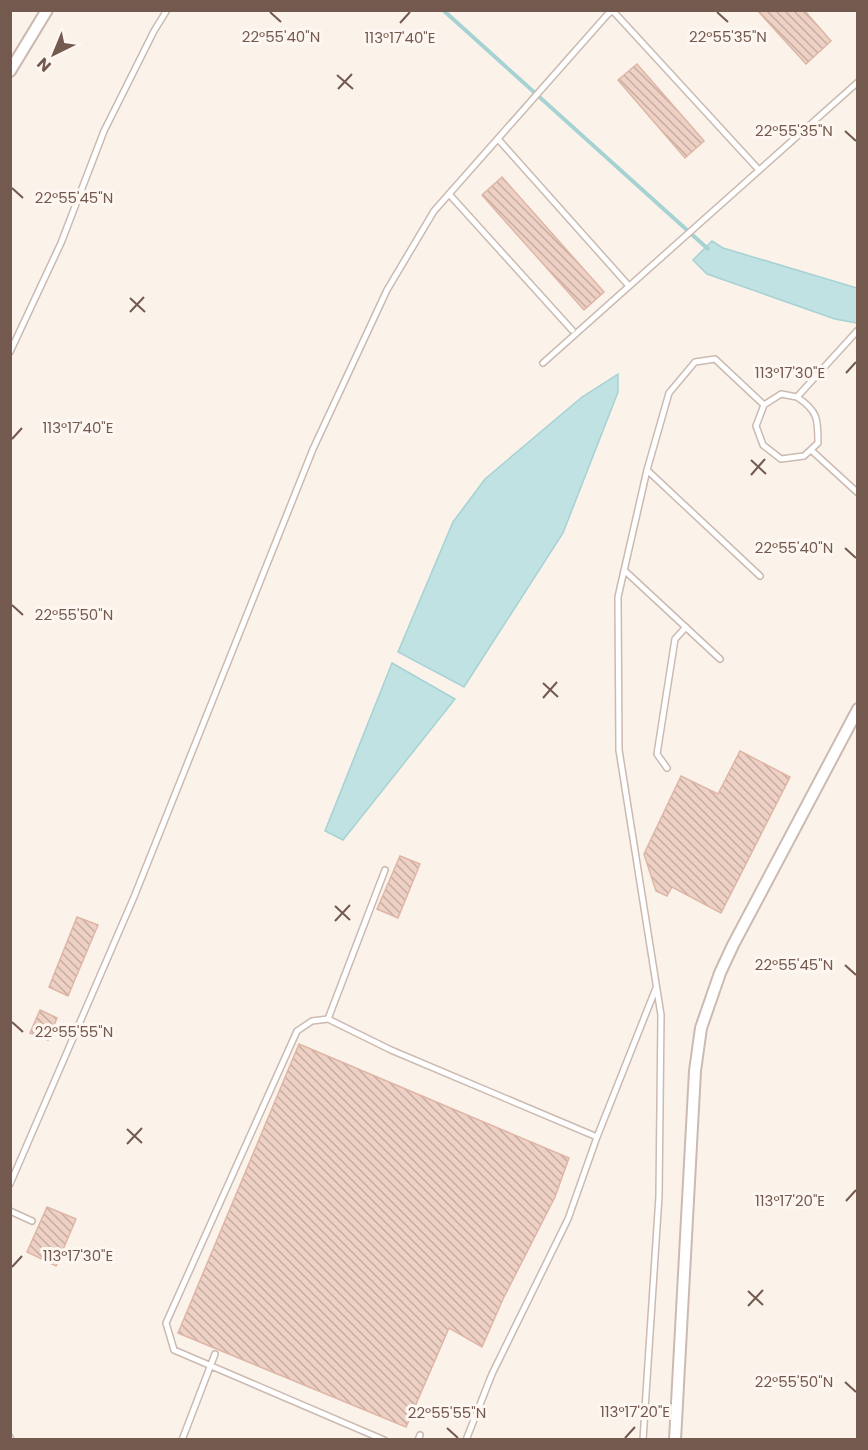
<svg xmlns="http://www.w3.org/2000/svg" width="868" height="1450" viewBox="0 0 868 1450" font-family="Poppins,sans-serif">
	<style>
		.water { fill: #c0e2e3; stroke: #a7d2d4; stroke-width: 1.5 }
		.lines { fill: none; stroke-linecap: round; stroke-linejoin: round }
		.stream { stroke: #a7d2d4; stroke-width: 4 }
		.building { fill: url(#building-back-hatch); stroke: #dfb6a6; stroke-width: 1.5 }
		.lane-casing { stroke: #ccbab1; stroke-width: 8 }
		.street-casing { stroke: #ccbab1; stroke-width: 14 }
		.lane { stroke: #fff; stroke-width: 5 }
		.street { stroke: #fff; stroke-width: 10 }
		.ticks { fill: none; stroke: #74594f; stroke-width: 2 }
		.ticks-label { font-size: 15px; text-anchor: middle; fill: #74594f; stroke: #fef7f1; stroke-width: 6; stroke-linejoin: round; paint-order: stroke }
	</style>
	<defs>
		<pattern id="building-back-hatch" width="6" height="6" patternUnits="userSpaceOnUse" patternTransform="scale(1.5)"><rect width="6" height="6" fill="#eed1c4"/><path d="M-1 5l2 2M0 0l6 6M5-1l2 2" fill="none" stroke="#c5ada2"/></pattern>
	</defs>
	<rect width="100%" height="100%" fill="#fbf3ea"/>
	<path class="water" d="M712 241 723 248 857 288V323L835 319 707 274 693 260Z
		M618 374V392L563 533 464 687 398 652 453 522 485 479 582 397Z
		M392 663 455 699 343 840 325 831Z"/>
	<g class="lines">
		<path class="stream" d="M443 10 708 249"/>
	</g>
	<path class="building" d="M757 10H804L831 41 806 64Z
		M637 64 704 141 685 158 618 80Z
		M502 177 604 292 584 310 482 195Z
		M740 751 790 777 721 913 672 887 667 896 656 891 644 854 681 776 718 794Z
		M400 856 420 864 398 918 377 909Z
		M77 917 98 925 68 996 49 987Z
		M40 1010 57 1018 48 1040 30 1033Z
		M299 1044 569 1158 555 1197 503 1299 482 1347 449 1328 406 1427 178 1333Z
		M47 1207 76 1219 56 1266 27 1252Z"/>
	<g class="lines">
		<g class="lane-casing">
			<path id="lane" d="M613 11 759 170
				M498 139 629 286
				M449 194 572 330
				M10 352 61 243 104 131 154 31 167 10
				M543 363 858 82
				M764 405 756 426 763 445 781 459 804 456 818 443C818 419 818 411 797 397
				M811 450 858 493
				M647 470 760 576
				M624 570 720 659
				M667 768 657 754 675 639 686 627
				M328 1019 385 870
				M10 1184 134 897 313 449 387 290 434 211 607 15 613 10
				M10 1211 32 1221
				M10 1437 11 1440
				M182 1440 215 1354
				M384 1440 174 1350 166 1323 297 1031 312 1021 328 1019 391 1050 597 1137
				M418 1440 420 1435
				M466 1440 492 1374 568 1219 597 1137 656 988
				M643 1440 659 1196 661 1015 619 750 618 597 647 470 669 393 695 362 715 359 764 405 781 394 797 397 858 330"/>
		</g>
		<g class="street-casing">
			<path id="street" d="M10 71 47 10
				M675 1440 695 1071 701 1028 720 973 733 945 858 709"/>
		</g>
		<use href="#lane" class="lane"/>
		<use href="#street" class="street"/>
	</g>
	<path class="ticks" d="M270 12 281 22M717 12 728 22M400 23 410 12M337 75 353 89M338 89 352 74M845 131 856 141M12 188 23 198M130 298 145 312M130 312 144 297M846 373 856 362M12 439 22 428M751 460 766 474M751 475 765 459M845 548 856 558M12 605 23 615M543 683 558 697M543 698 557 682M335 906 350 920M335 921 350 905M845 965 856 975M12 1022 23 1032M127 1129 142 1143M127 1144 142 1128M846 1201 856 1190M12 1267 22 1256M748 1291 763 1305M748 1306 763 1290M845 1382 856 1392M447 1428 458 1438M625 1438 635 1427"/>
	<g class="ticks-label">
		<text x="281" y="42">22°55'40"N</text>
		<text x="728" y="42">22°55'35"N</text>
		<text x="400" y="43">113°17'40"E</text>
		<text x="794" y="136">22°55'35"N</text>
		<text x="74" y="203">22°55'45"N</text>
		<text x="790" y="378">113°17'30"E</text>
		<text x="78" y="433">113°17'40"E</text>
		<text x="794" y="553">22°55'40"N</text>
		<text x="74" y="620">22°55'50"N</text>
		<text x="794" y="970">22°55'45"N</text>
		<text x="74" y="1037">22°55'55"N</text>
		<text x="790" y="1206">113°17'20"E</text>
		<text x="78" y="1261">113°17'30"E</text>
		<text x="794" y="1387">22°55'50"N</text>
		<text x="635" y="1417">113°17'20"E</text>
		<text x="447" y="1418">22°55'55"N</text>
	</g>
	<rect width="868" height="1450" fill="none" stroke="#74594f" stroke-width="24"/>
	<g transform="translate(54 54) rotate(223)" stroke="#fef7f1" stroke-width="4.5" paint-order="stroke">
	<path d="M0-4.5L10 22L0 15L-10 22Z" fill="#74594f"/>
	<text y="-9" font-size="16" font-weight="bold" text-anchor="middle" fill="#74594f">N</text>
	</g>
</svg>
